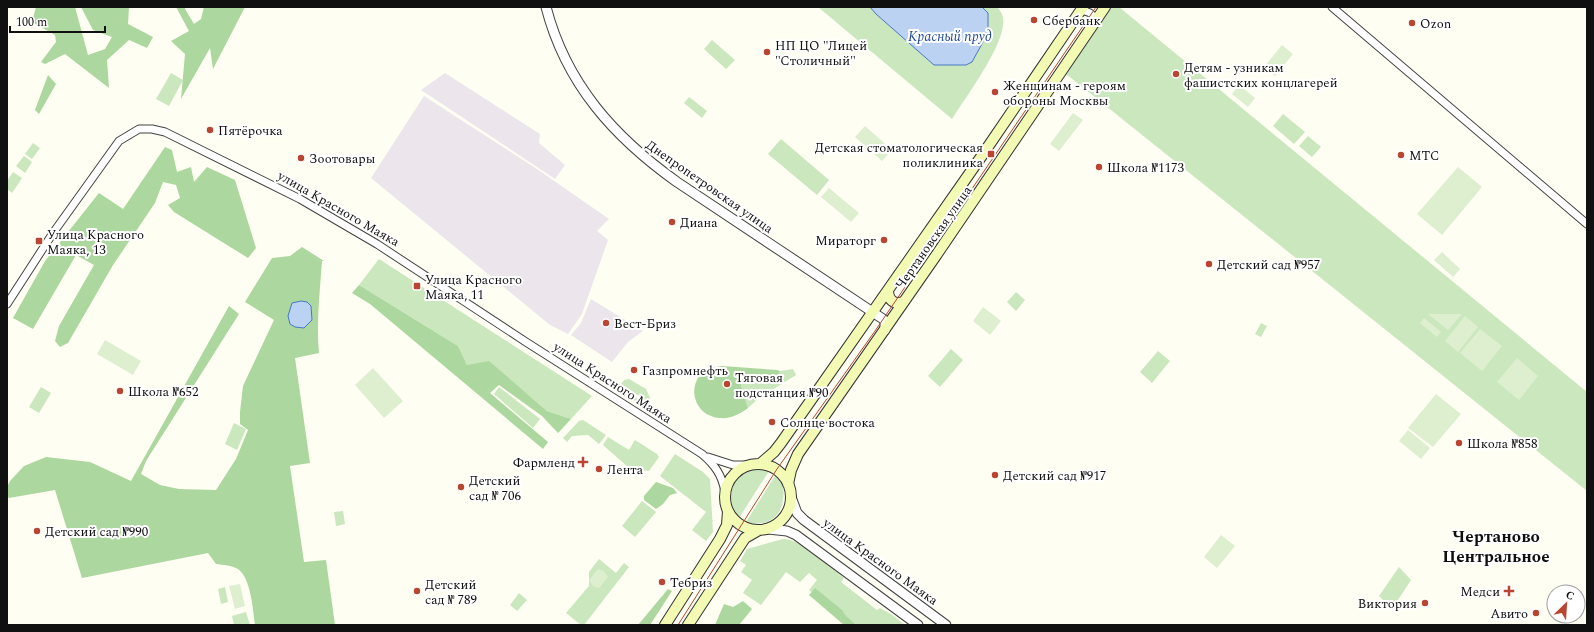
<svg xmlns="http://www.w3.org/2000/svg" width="1594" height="632" viewBox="0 0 1594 632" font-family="Spectral,serif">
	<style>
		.industrial { fill: #ede5ec }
		.green { fill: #cbe7be }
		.forest { fill: #acd79e }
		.pitch { fill: #ddefcf }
		.water { fill: #bbd2f3; stroke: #4678c5 }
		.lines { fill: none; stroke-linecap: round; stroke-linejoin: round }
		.minor-casing { stroke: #434343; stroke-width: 9 }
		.tertiary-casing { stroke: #434343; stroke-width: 11 }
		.secondary-casing { stroke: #323232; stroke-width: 12 }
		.minor { stroke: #fff; stroke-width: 7 }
		.tertiary { stroke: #fff; stroke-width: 9 }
		.secondary { stroke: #f3fab3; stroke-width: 10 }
		.tram { stroke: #b84630; stroke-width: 1 }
		.poi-dot { fill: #b84630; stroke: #fff; stroke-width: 1.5 }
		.labels { text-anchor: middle; stroke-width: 4; stroke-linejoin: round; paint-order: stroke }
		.poi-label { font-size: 13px; fill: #101010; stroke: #fff; text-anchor: start }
		.street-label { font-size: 13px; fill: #101010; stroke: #fff }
		.water-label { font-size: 14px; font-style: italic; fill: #204b9a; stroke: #fff }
		.district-label { font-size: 17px; font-weight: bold; fill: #101010; stroke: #fff }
	</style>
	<rect width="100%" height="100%" fill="#fefef3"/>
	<path class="industrial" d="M445 73 540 134 539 143 565 165 555 179 421 90Z
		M424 96 537 169 609 219 597 231 608 240 582 314 568 334 550 325 371 178Z
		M591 299 643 331 628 342 612 362 571 335 581 323Z"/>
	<path class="green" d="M818 7H997C1002 12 1004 17 1003 24 1002 48 966 97 952 119Z
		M1112 7H1119L1587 392V491L1066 74Z
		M712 40 735 60 726 69 704 49Z
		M171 73 183 80 169 106 156 99Z
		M689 97 707 111 702 118 684 103Z
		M1283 114 1305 132 1294 144 1273 126Z
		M1308 136 1321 147 1312 157 1299 146Z
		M781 139 829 180 817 195 768 154Z
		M33 143 40 148 32 159 25 154Z
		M24 156 32 162 25 173 16 166Z
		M13 172 22 178 12 193 7 189V181Z
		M379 259 592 396 571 419 547 411 526 393 467 365 458 346 359 285Z
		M1016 292 1025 300 1016 311 1007 302Z
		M1261 323 1267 326 1261 337 1255 334Z
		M951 349 963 360 940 387 928 376Z
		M1158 351 1170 361 1152 383 1140 372Z
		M793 369 796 375 759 398 748 408 741 385 740 374H747L753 381 779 373 780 371Z
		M629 379 646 389 650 398 648 402 621 384 624 380Z
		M41 387 51 393 39 413 29 407Z
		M499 387 540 419 533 428 494 394Z
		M619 387 647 405 643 406 619 391Z
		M583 420 606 435 599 444 588 435 572 436 567 442 563 438 579 421Z
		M234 423 246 429 237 450 225 444Z
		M608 437 629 450 635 440 657 454 659 457 649 471 633 469 628 467 603 445Z
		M675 454 703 472 710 479 713 532 706 541 692 530 706 512 660 476Z
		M754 468 763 469 769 471 739 518C721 497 727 474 754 468Z
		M775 476C777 478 780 481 781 483 784 487 784 494 783 499 781 520 764 527 746 522Z
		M642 501 656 512 635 537 622 526Z
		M343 511 345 524 336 526 334 512Z
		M783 539C802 539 829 566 844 578L841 582 877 610 880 608 891 614 905 625H850L809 590 817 580 809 573 800 582 786 572 761 605 743 593 752 580 741 572 746 565 740 561 747 549Z
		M599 559 616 573 624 563 629 567 584 625H581L566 613 589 586V572Z
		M1399 567 1411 580 1392 609 1379 596Z
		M225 587 228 602 221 604 218 589Z
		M519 593 527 600 517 611 510 605Z
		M246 612 250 625H234L232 616Z"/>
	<path class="forest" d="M36 7H75L88 55 105 49 112 37 93 30 81 7H129L128 24 153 37 147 48 129 40 107 60 109 88 65 54 45 64 41 62 56 42 55 35 32 22Z
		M176 7H186L185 9 194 24 201 19 204 7H245L213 69 210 48 181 99 185 54 171 41 189 31Z
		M48 75 56 84 39 114 35 110Z
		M165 147 172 150 177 172 191 167 194 182 207 167 235 180 256 248 248 258 174 212 168 205 180 198 176 185 163 182 155 203 113 265 68 343 60 347 55 341 59 326 94 265 76 255 33 329 13 318 45 261 99 193 123 209Z
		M302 247 324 261H322C320 291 316 323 319 353L295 358 310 463 290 466 304 562 326 560 335 625H255C253 610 251 578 238 569 231 565 224 565 216 564L208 553 82 578 55 490 9 498 7 495V487L10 481 24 466 46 457 90 462 131 481 229 306 239 314 146 461 141 474 160 485 179 489 216 490 236 459 248 430 240 424V412L243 386 274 320 245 302 272 258 290 256Z
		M359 285 458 346 467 365 489 361 547 411 571 419 558 433 542 416 499 385 490 393 548 442 543 449 370 304 352 293Z
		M722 366 777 370 780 371 776 378 771 380 763 377 753 381 749 378 747 374H740L741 385 748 408C740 414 731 419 720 418 699 417 688 395 698 378 701 374 704 369 709 368 713 367 718 367 722 366Z
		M656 482 673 488 677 493 670 495 663 504 656 509 644 500V496Z
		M815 588 842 610 846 616 856 625H844L809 595Z
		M668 589 672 591 650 625H638Z
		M743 601 752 609 739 625H715L724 604 733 607Z"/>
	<path class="pitch" d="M1282 45 1293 54 1275 76 1264 67Z
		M1239 85 1255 98 1248 107 1232 94Z
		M1073 113 1083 120 1059 151 1050 144Z
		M865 126 892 150 882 161 855 137Z
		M1458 167 1482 187 1442 235 1417 214Z
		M829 188 859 213 851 222 821 197Z
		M1442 252 1460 269 1453 277 1434 260Z
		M983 307 1001 321 990 335 973 321Z
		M1428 314H1462L1448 330Z
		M1465 316 1478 327 1458 352 1445 341Z
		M1424 318 1441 332 1437 337 1420 323Z
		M1480 329 1502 346 1482 371 1460 353Z
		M105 340 141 361 133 375 97 354Z
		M1517 358 1538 376 1519 400 1497 382Z
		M373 368 403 401 384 418 355 385Z
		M1436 394 1461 414 1433 447 1408 428Z
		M1408 430 1430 448 1421 459 1399 441Z
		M1221 535 1235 546 1217 568 1204 557Z
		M598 569 604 571 608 577 599 588 593 586 589 580Z
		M240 584 245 606 235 609 229 586Z"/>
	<path class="water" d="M870 7H982L988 13V28L983 42 972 62 966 65H934L876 14Z
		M301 301 307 302 311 306 312 320 304 328 295 327 290 324 288 316 292 303Z"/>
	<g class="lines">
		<g class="minor-casing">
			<path id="minor" d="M1332 7 1587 224
				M1081 10C1089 12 1094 13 1094 22
				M7 304 53 233 119 141 139 129H152L165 132 300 199 377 244 526 342 702 454C715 465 722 475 725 492
				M708 457 733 465H749"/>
		</g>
		<g class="tertiary-casing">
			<path id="tertiary" d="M546 7C566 84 614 137 677 182L883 319 885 322V330
				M791 497 797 513 804 520 946 625
				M768 529 787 531 796 535 918 625"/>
		</g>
		<g class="secondary-casing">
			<path id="secondary" d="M888 290C888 300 894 305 903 302
				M760 464 774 452 781 443 981 157 1083 7
				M725 497a33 33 0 1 1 66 0a33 33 0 1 1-66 0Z
				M788 484 791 470 798 454 935 257 1105 7
				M665 625 720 539 727 525 728 511
				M688 625 745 538 759 530"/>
		</g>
		<use href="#minor" class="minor"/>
		<use href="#tertiary" class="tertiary"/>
		<use href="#secondary" class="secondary"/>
		<path class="tram" d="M678 625 777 469 875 331 1096 7"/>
	</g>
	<g class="poi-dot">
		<circle cx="1034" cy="20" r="4"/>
		<circle cx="1412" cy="23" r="4"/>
		<circle cx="767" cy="52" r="4"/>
		<circle cx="1176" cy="74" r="4"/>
		<circle cx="995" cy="92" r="4"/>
		<circle cx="210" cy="130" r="4"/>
		<rect x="987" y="150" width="8" height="8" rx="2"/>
		<circle cx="1401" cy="155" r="4"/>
		<circle cx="301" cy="158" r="4"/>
		<circle cx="1099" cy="167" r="4"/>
		<circle cx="672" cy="222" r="4"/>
		<circle cx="884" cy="240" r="4"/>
		<rect x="35" y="237" width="8" height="8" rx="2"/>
		<circle cx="1209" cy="264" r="4"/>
		<rect x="413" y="282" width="8" height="8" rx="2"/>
		<circle cx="606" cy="323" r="4"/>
		<circle cx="634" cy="370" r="4"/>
		<circle cx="727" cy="384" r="4"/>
		<circle cx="120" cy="391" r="4"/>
		<circle cx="772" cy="422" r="4"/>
		<circle cx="1459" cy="443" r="4"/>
		<path d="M581 456h4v4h4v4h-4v4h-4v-4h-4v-4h4z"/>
		<circle cx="599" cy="469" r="4"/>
		<circle cx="995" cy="475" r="4"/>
		<circle cx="461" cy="487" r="4"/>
		<circle cx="37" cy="531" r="4"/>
		<circle cx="662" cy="582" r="4"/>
		<circle cx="417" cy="591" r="4"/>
		<path d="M1507 585h4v4h4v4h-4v4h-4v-4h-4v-4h4z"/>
		<circle cx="1425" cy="603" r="4"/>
		<circle cx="1536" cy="613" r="4"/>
	</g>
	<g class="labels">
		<g class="poi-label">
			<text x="1042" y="25">Сбербанк</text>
			<text x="1420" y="28">Ozon</text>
			<text x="775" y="50">НП ЦО "Лицей<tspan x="775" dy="15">"Столичный"</tspan></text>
			<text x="1184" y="72">Детям - узникам<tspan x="1184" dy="15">фашистских концлагерей</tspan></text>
			<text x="1003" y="90">Женщинам - героям<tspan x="1003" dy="15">обороны Москвы</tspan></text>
			<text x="218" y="135">Пятёрочка</text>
			<text x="983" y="152" text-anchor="end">Детская стоматологическая<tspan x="983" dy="15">поликлиника</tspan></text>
			<text x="1409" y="160">МТС</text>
			<text x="309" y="163">Зоотовары</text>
			<text x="1107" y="172">Школа №1173</text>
			<text x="680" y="227">Диана</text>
			<text x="47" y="239">Улица Красного<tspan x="47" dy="15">Маяка, 13</tspan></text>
			<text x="876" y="245" text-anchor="end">Мираторг</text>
			<text x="1217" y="269">Детский сад №957</text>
			<text x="425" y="284">Улица Красного<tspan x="425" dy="15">Маяка, 11</tspan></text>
			<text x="614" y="328">Вест-Бриз</text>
			<text x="642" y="375">Газпромнефть</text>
			<text x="735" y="382">Тяговая<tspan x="735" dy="15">подстанция №90</tspan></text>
			<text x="128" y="396">Школа №652</text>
			<text x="780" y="427">Солнце востока</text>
			<text x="1467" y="448">Школа №858</text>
			<text x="575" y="467" text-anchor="end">Фармленд</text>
			<text x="607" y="474">Лента</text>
			<text x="1003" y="480">Детский сад №917</text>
			<text x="469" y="485">Детский<tspan x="469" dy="15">сад № 706</tspan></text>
			<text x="45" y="536">Детский сад №990</text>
			<text x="670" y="587">Тебриз</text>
			<text x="425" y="589">Детский<tspan x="425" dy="15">сад № 789</tspan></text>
			<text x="1500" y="596" text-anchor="end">Медси</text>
			<text x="1417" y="608" text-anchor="end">Виктория</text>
			<text x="1528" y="618" text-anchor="end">Авито</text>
		</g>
		<g class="street-label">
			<text transform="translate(710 186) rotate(35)" y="5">Днепропетровская улица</text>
			<text transform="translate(339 208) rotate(30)" y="5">улица Красного Маяка</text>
			<text transform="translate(933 237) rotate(-55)" y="5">Чертановская улица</text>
			<text transform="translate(613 382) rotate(33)" y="5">улица Красного Маяка</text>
			<text transform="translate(881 561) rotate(36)" y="5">улица Красного Маяка</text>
		</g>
		<g class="water-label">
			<text x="950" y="41">Красный пруд</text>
		</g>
		<g class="district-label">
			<text x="1496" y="542">Чертаново<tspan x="1496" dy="20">Центральное</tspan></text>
		</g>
	</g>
	<rect width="1594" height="632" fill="none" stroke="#101010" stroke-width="16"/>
	<g transform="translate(1566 604) rotate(25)"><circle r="19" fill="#ffffff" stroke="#9f9f9f"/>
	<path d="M0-3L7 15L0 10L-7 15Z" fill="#b84630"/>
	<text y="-6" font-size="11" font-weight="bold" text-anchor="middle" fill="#101010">С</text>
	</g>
	<path d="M10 26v6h95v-6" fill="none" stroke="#101010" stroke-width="2"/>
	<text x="16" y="26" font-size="12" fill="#101010" stroke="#ffffff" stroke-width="3" paint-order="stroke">100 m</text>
</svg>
